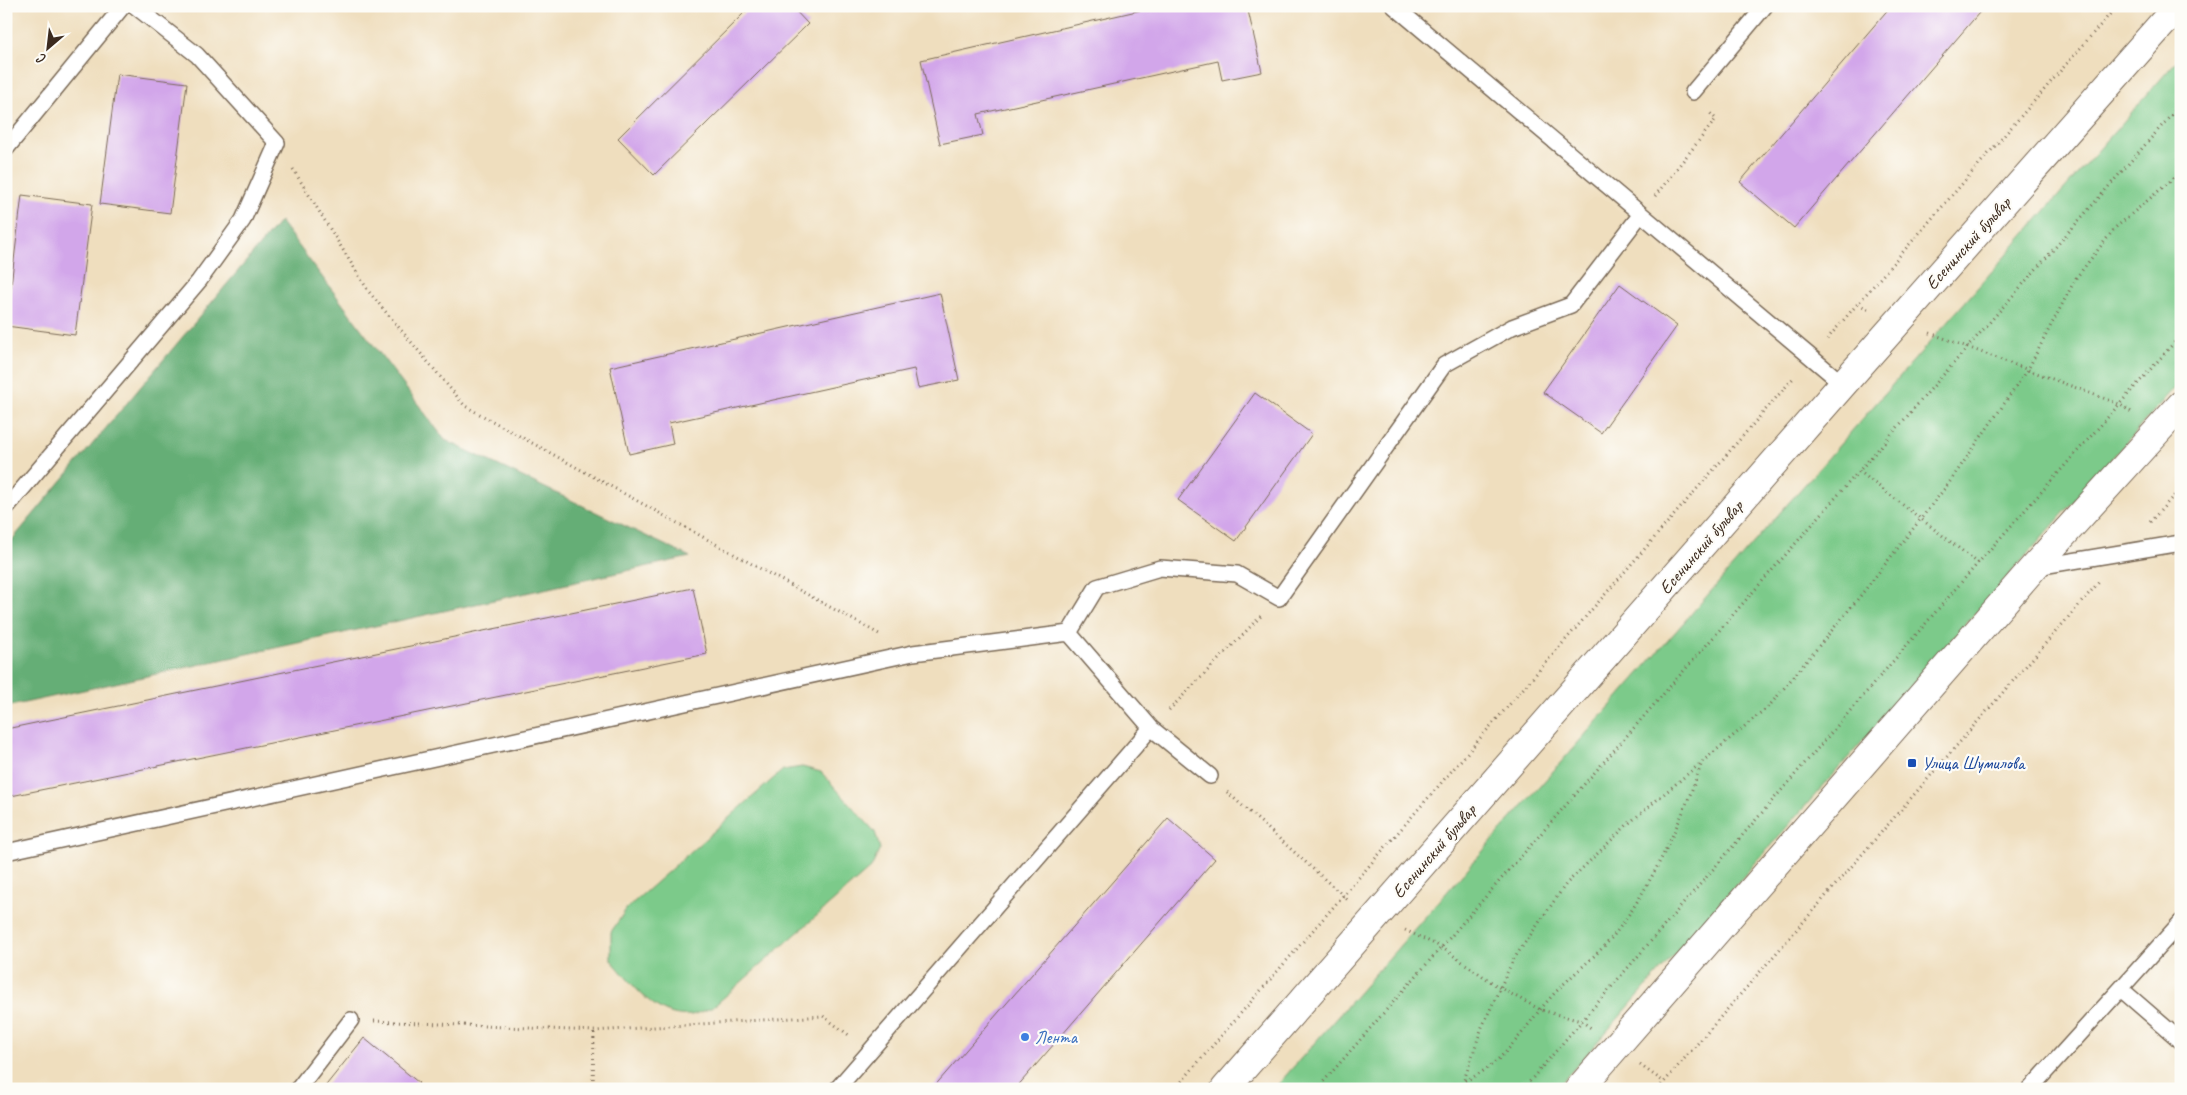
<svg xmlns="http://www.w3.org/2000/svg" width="2187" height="1095" viewBox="0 0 2187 1095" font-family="Caveat,sans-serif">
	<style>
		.green { fill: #7cca8a; stroke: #5c7a54 }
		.forest { fill: #65ae76; stroke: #506c4a }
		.building { fill: #d2a6ea }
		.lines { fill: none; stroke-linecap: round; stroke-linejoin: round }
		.lane-casing { stroke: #7a6956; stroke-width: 18 }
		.secondary-casing { stroke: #7a6956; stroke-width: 30 }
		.path { stroke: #7a6956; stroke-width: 3; stroke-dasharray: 1 4; stroke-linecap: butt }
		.lane { stroke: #fff; stroke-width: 15 }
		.secondary { stroke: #fff; stroke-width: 28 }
		.transit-dot { fill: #1a4fb4; stroke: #fdfcf7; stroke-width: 2 }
		.shop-dot { fill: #3f7fe0; stroke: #fdfcf7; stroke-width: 2 }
		.labels { text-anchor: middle; stroke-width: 4.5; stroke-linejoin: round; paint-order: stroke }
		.street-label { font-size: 18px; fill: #3b2a1e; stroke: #fdfcf7 }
		.transit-label { font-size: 18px; fill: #164399; stroke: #fdfcf7; text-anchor: start }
		.shop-label { font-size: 18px; fill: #366cbe; stroke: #fdfcf7; text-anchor: start }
	</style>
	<rect width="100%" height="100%" fill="#fdfcf7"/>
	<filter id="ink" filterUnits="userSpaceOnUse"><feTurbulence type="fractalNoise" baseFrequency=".02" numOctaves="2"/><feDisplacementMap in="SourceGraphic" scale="10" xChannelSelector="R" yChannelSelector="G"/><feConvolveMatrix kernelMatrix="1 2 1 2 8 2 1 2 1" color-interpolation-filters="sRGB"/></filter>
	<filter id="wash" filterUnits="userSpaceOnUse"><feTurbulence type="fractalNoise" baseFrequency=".0096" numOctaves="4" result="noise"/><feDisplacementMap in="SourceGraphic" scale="20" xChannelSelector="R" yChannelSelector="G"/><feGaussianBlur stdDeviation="1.12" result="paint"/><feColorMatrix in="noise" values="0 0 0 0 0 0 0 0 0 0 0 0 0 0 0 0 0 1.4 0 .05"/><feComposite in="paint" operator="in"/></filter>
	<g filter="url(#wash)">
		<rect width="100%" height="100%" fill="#efdebe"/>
		<path class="green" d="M2181 56V380L1556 1089H1274Z
			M802 767 821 772 875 832 880 849 871 868 713 1007C706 1010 698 1014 691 1015 656 1020 632 983 611 960V932L627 908 783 770Z"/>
		<path class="forest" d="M280 221 445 440 690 557 6 707V547Z"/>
		<g id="blocks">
			<path class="building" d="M751 6H791L808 24 654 175 618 138Z
				M1159 6H1247L1262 72 1222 80 1218 61 978 114 983 135 940 144 921 60Z
				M1891 6H1985L1794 228 1740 182Z
				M117 74 187 83 170 213 100 204Z
				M22 195 92 204 75 335 6 326Z
				M1620 284 1677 326 1601 433 1543 392Z
				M940 293 959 380 918 388 914 369 669 423 673 444 629 454 610 367Z
				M1255 393 1312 434 1236 541 1178 500Z
				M693 588 707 654 6 797V729Z
				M1168 818 1215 859 1015 1089H932Z
				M364 1038 419 1083 414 1089H323Z"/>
		</g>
	</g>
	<g filter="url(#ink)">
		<use href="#blocks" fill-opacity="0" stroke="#7a6956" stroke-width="1"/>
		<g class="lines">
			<g class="lane-casing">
				<path id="lane" d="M1394 6 1843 384
					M1693 92 1765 6
					M6 149 123 6
					M6 508 199 281 243 220 277 143 197 55 135 6
					M2036 567 2181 543
					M1069 633 1097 587 1160 568 1237 574 1279 598 1444 365 1512 327 1571 305 1641 214
					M6 852 913 653 1069 633 1151 728 1210 776
					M2121 989 2181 1041
					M298 1089 351 1020
					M837 1089 1151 728
					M2030 1089 2181 922"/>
			</g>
			<g class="secondary-casing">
				<path id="secondary" d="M1225 1089 1843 384 2178 6
					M1579 1089 2034 567 2181 405"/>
			</g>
			<path class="path" d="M293 169 369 292 465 406 879 634
				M1655 196 1716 119 1708 111
				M1858 304 1868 309
				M1930 333 2119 404 2133 413
				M1827 339 2117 6
				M1859 471 1978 563
				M2150 522 2181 488
				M1169 710 1261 616
				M1227 792 1349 901
				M1405 930 1441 947 1500 988 1541 1010 1581 1021 1591 1028
				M374 1021 594 1031 823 1016 850 1036
				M1640 1065 1664 1082
				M1465 1081C1506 1063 1523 1028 1551 997 1571 975 1596 957 1614 935 1650 889 1682 820 1701 765
				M593 1089 594 1031
				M1175 1089 1795 376
				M1317 1089 2181 104
				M1461 1089 1482 1027 1513 960 1566 884 1628 824 1770 705 1857 600 1949 483 2027 371 2076 278 2115 228 2181 172
				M1523 1089 1978 563 2181 335
				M1658 1089 2099 582"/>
			<use href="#lane" class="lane"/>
			<use href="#secondary" class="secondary"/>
		</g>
	</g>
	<rect class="transit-dot" x="1907" y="758" width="10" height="10" rx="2.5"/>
	<circle class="shop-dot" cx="1025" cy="1037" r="5"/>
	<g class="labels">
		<g class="street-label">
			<text transform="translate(1968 243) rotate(-48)" y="6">Есенинский бульвар</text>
			<text transform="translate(1701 547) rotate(-49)" y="6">Есенинский бульвар</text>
			<text transform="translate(1434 851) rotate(-49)" y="6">Есенинский бульвар</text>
		</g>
		<g class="transit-label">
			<text x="1922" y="769">Улица Шумилова</text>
		</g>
		<g class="shop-label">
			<text x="1035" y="1043">Лента</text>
		</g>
	</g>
	<rect width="2187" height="1095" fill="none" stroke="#fdfcf7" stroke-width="25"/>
	<g transform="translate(48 48) rotate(208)" stroke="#fdfcf7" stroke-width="4" paint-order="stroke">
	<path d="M0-4L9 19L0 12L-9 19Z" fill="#3b2a1e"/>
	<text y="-8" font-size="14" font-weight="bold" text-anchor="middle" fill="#3b2a1e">С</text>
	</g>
</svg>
